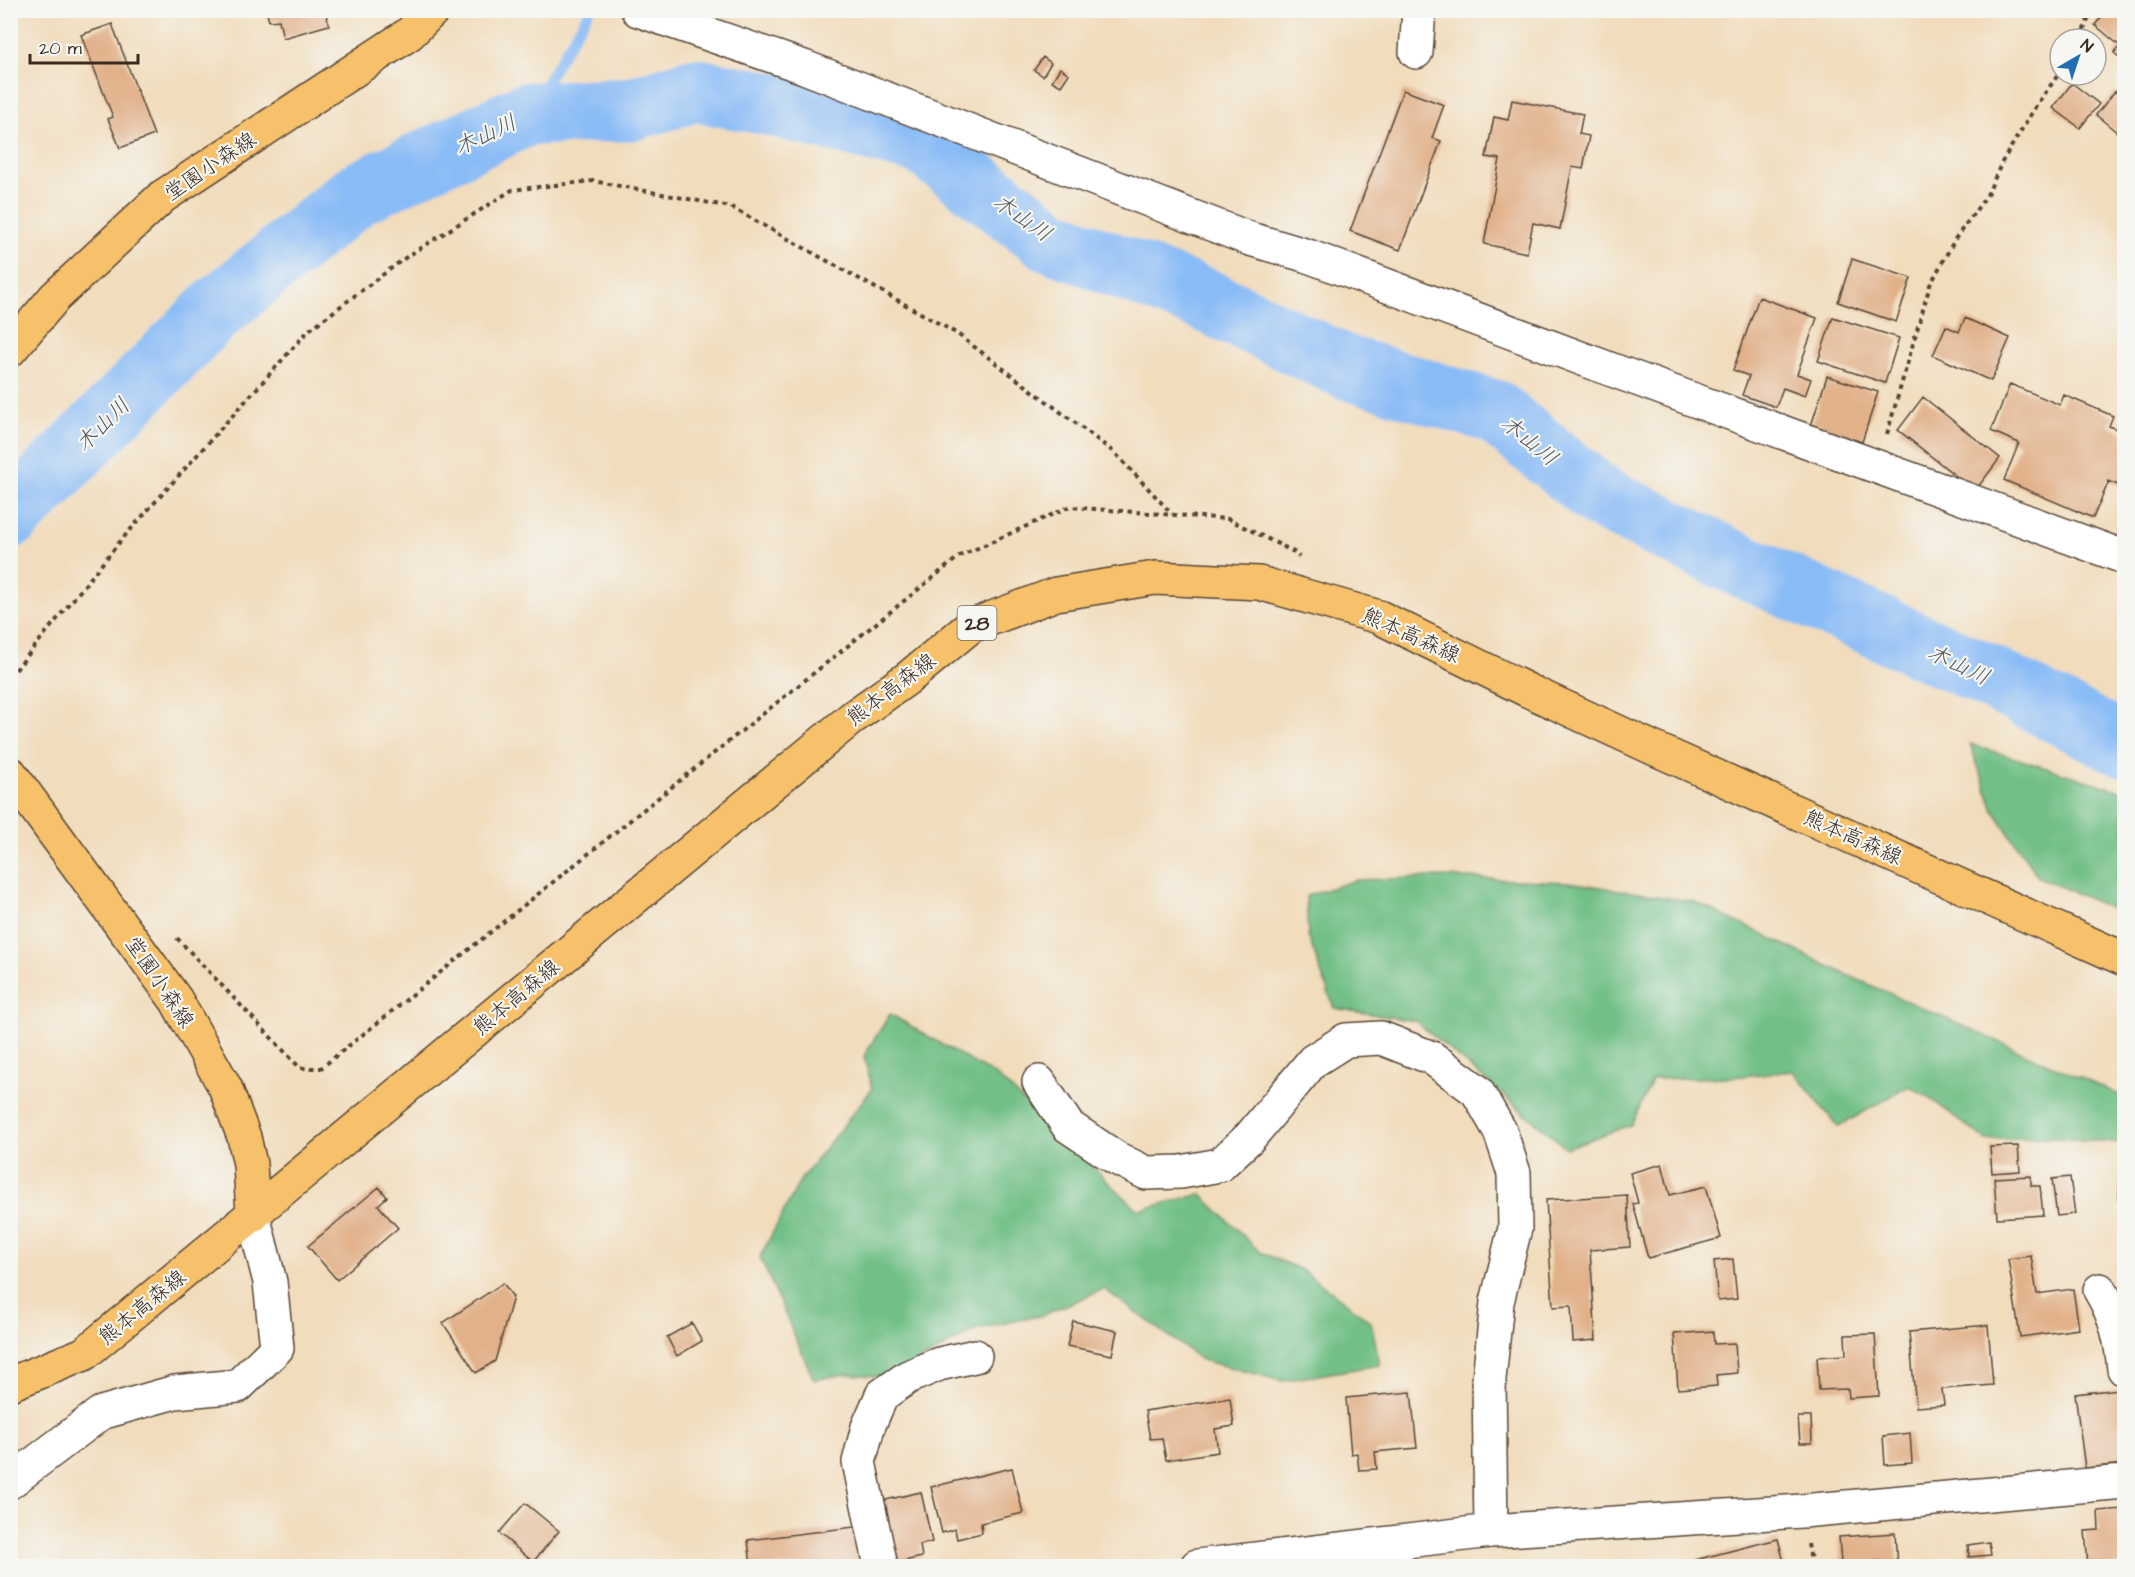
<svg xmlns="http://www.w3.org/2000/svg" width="2135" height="1577" viewBox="0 0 2135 1577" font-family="'Architects Daughter','Klee One',sans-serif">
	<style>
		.forest { fill: #72bf87; stroke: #567452; stroke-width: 1.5 }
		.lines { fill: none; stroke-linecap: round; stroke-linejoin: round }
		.stream { stroke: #89bbf6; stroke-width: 10 }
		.river { stroke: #89bbf6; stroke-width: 64 }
		.building { fill: #e1b189 }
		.minor-casing { stroke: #564536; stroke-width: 36 }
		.major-casing { stroke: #564536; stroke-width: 36 }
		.path { stroke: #564536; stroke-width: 4; stroke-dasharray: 4.5 4.5; stroke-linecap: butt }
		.minor { stroke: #fff; stroke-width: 33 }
		.major { stroke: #f6c16b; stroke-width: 33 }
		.labels { text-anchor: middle; stroke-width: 4.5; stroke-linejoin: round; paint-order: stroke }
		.shield { fill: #f6f6f2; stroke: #73675e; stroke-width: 1.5 }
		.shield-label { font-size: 20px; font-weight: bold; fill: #3b2a1e }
		.street-label { font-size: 21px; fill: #3b2a1e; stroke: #f6f6f2 }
		.water-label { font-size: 22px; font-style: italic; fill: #52565f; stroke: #f6f6f2 }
	</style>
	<rect width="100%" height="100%" fill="#f6f6f2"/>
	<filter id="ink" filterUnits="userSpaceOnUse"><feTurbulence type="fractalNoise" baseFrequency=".0167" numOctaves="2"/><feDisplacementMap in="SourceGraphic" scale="12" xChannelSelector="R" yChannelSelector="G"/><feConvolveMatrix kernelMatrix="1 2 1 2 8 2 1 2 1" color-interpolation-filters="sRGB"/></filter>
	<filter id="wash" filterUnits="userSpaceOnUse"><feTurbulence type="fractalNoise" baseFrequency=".008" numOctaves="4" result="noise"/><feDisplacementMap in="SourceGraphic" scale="24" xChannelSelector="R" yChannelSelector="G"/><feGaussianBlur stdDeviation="1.35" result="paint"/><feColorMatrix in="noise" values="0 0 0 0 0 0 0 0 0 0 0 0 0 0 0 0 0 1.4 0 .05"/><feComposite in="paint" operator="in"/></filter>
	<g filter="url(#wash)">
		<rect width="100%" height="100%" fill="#f1dcbb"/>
		<path class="forest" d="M1970 744 2124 792V914L2038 877 1994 811Z
			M1441 877 1569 882 1695 902 1843 973 2124 1097V1143L2042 1137 1986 1140 1928 1097 1909 1086 1838 1127 1793 1071 1732 1077 1653 1079 1631 1125 1566 1148 1415 1021 1334 1008 1308 936 1306 896 1356 880Z
			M890 1014 998 1077 1138 1210 1201 1194 1260 1252 1302 1270 1371 1322 1380 1365 1282 1381 1202 1360 1104 1289 1043 1315 977 1329 891 1377 845 1374 814 1380 760 1257 801 1179 872 1089 864 1056Z"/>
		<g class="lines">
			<path class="stream" d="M527 114 590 10"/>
			<path class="river" d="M10 517 214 311 357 194 527 114 631 109 695 90 766 103 922 143 1050 240 1205 300 1345 367 1495 412 1600 497 1725 558 1979 672 2124 745"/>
		</g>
		<g id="blocks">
			<path class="building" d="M266 10H325L329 25 283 38 279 20 269 21Z
				M2107 10H2124V61L2114 53 2120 46 2095 25Z
				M112 24 154 135 120 148 108 119 113 117 81 35Z
				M1043 57 1051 63 1043 76 1034 70Z
				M1060 68 1069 74 1061 86 1052 81Z
				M2072 83 2099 104 2080 128 2053 108Z
				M1403 90 1444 105 1432 138 1441 141 1400 250 1350 231Z
				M2115 91 2124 98V138L2096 115Z
				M1512 100 1583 114 1579 134 1589 136 1583 169 1572 167 1560 229 1533 223 1527 253 1484 244 1500 159 1486 157 1494 117 1508 120Z
				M1852 259 1911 278 1896 322 1838 302Z
				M1759 297 1817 318 1797 374 1811 379 1805 396 1783 388 1776 407 1742 395 1749 376 1733 370Z
				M1833 317 1899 338 1885 383 1818 361Z
				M1965 318 2010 338 1991 381 1933 355 1946 326 1959 332Z
				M1827 376 1878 392 1862 442 1811 426Z
				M2010 384 2060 405 2064 395 2113 416 2109 426 2124 432V488L2109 481 2093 518 2004 480 2019 443 1991 431Z
				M1923 397 2000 458 1975 491 1898 430Z
				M2018 1146 2020 1171 1992 1173 1990 1147Z
				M1662 1164 1670 1195 1706 1186 1721 1238 1648 1258 1633 1204 1638 1203 1630 1173Z
				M2120 1168H2124V1200H2119Z
				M2031 1176V1186H2040L2043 1215 1997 1218 1994 1178Z
				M2070 1177 2075 1214 2057 1216 2052 1179Z
				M379 1187 387 1197 378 1205 398 1228 337 1280 308 1246Z
				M1627 1195 1630 1247 1590 1250 1596 1340 1573 1342 1571 1306 1553 1307 1546 1200Z
				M2031 1256 2037 1294 2073 1289 2079 1329 2020 1337 2008 1259Z
				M1733 1259 1737 1299 1718 1301 1714 1261Z
				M503 1283 513 1297 495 1361 476 1373 443 1323Z
				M1073 1321 1117 1331 1112 1355 1067 1346Z
				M692 1323 702 1341 677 1356 667 1337Z
				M1988 1325 1993 1385 1942 1389 1944 1405 1916 1407 1909 1332Z
				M1713 1331 1714 1344 1735 1343 1737 1373 1716 1375 1717 1386 1678 1389 1674 1334Z
				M1875 1334 1879 1396 1849 1398 1848 1389 1819 1390 1817 1357 1846 1355 1845 1335Z
				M2119 1389 2124 1435V1464L2085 1468 2075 1394Z
				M1411 1392 1417 1448 1375 1452 1377 1469 1359 1470 1357 1453 1351 1454 1346 1398Z
				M1230 1398 1234 1426 1215 1429 1218 1452 1166 1460 1162 1438 1150 1439 1145 1411Z
				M1798 1417H1811L1812 1443H1800Z
				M1910 1433 1912 1463 1885 1465 1883 1436Z
				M1012 1468 1023 1513 981 1523 982 1533 957 1539 955 1529 942 1533 931 1487Z
				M921 1492 932 1542 920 1545 922 1557 895 1563 881 1501Z
				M525 1503 559 1531 533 1562 499 1533Z
				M2124 1509V1566H2088L2085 1531 2099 1530 2098 1511Z
				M862 1526 867 1565 751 1566 748 1540Z
				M1895 1533 1897 1566H1880L1879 1561 1841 1563 1839 1537Z
				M1778 1539 1785 1566H1671Z
				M1989 1542 1991 1555 1969 1557 1968 1545Z
				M1446 1562V1566H1413V1565Z"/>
		</g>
	</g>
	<g filter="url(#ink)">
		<use href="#blocks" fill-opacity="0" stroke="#564536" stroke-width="1.5"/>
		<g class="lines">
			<g class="minor-casing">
				<path id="minor" d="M638 10 804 67 1250 239 1308 256 1615 371 2124 557
					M1416 52 1419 10
					M1039 1082 1068 1126 1116 1158 1146 1173 1181 1172 1220 1165 1250 1137 1313 1061 1346 1040 1381 1038 1432 1058 1477 1091 1500 1131 1514 1173 1515 1228 1497 1302 1489 1379 1491 1531
					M2100 1290C2116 1316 2121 1340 2124 1369
					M10 1482 101 1413 175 1392 238 1386 277 1348 270 1282 253 1215
					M881 1566 859 1462 868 1427 882 1395 908 1377 939 1364 975 1356
					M1197 1566 1491 1531 1802 1511 2124 1482"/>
			</g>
			<g class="major-casing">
				<path id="major" d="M10 350 55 297 162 197 409 34 433 10
					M10 773 176 1000 225 1087 244 1137 250 1164 253 1215
					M10 1384 84 1354 853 717 908 678 971 626 1056 594 1155 578 1259 583 1379 617 1527 690 1653 748 2124 959"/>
			</g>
			<path class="path" d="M2080 39 2092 10
				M1887 434 1930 285 1955 239 1987 195 2002 162 2034 109 2060 72
				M10 677 123 538 309 330 405 258 512 190 593 181 731 207 956 333 1115 453 1172 514
				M177 938 300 1068H321L960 556 1069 507 1228 519 1296 553 1299 557
				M1808 1544 1812 1566"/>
			<use href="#minor" class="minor"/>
			<use href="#major" class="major"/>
		</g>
	</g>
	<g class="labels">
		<rect class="shield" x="957.5" y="606" width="39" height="34" rx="4.5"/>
		<g class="shield-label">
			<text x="977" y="630">28</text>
		</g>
		<g class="street-label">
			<text transform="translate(210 166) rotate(-34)" y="7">堂園小森線</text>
			<text transform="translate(1411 635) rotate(24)" y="7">熊本高森線</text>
			<text transform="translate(891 689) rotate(-37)" y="7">熊本高森線</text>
			<text transform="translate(1853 837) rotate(24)" y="7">熊本高森線</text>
			<text transform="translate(160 982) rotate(56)" y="7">堂園小森線</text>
			<text transform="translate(516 997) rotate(-40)" y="7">熊本高森線</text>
			<text transform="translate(142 1307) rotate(-39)" y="7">熊本高森線</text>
		</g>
		<g class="water-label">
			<text transform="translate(485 134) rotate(-25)" y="8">木山川</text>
			<text transform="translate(1023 217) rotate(35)" y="8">木山川</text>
			<text transform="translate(102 424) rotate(-45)" y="8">木山川</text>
			<text transform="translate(1530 440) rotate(39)" y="8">木山川</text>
			<text transform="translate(1959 664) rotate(25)" y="8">木山川</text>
		</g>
	</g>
	<rect width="2135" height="1577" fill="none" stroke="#f6f6f2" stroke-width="36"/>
	<g transform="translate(2078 57) rotate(39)"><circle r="28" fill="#f6f6f2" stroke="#aba49d" stroke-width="1.5"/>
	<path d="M0-4.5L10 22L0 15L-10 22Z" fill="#1f6fb2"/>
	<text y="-9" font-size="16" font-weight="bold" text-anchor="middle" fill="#3b2a1e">N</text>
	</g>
	<path d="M30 54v9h108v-9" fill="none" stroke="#3b2a1e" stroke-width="3"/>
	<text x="39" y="54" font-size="18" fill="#3b2a1e" stroke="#f6f6f2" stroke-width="4.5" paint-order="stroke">20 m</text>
</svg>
